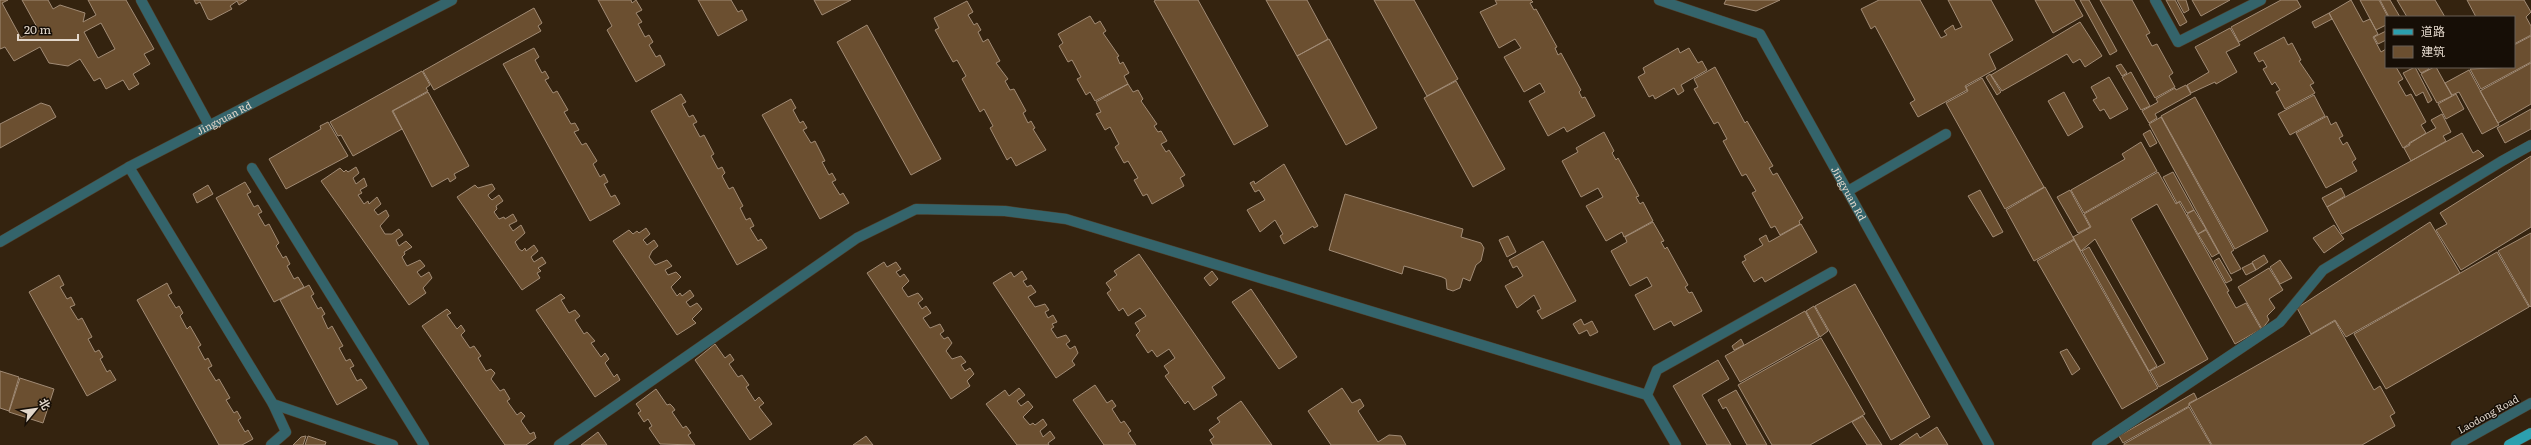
<svg xmlns="http://www.w3.org/2000/svg" width="2531" height="445" viewBox="0 0 2531 445" font-family="Literata,'Noto Sans SC',serif">
	<style>
		.building { fill: #6b4f30; stroke: #a18b75; fill-rule: evenodd }
		.lines { fill: none; stroke-linecap: round; stroke-linejoin: round }
		.minor-casing { stroke: #50402d; stroke-width: 11 }
		.major-casing { stroke: #50402d; stroke-width: 11 }
		.minor { stroke: #34646b; stroke-width: 10 }
		.major { stroke: #2ca0af; stroke-width: 10 }
		.labels { text-anchor: middle; stroke-width: 3; stroke-linejoin: round; paint-order: stroke }
		.street-label { font-size: 10px; fill: #e2d7cb; stroke: #160e06 }
	</style>
	<rect width="100%" height="100%" fill="#34230f"/>
	<path class="building" d="M0 0H8L2 3 21 38 38 29 22 0H48L53 9 60 5 85 13 83 22 96 15 88 0H126L154 49 144 54 150 64 133 74 139 84 129 90 123 80 106 89 100 78 94 81 80 59 68 66 49 63 40 47 14 61 5 47 0 49ZM101 23 115 49 98 58 84 32Z
		M194 0H247L239 5 237 1 230 6 232 9 211 20 208 19 200 2 196 4Z
		M598 0H631L632 3 636 0 642 10 636 13 642 22 638 24 645 37 649 35 653 42 649 45 656 57 660 55 665 65 636 82 607 30 612 26Z
		M698 0H731L738 12 742 10 747 20 718 36Z
		M814 0H851L822 15Z
		M1156 0H1198L1268 126 1234 145 1154 1Z
		M1266 0H1307L1328 39 1297 56Z
		M1374 0H1414L1458 79 1427 96Z
		M1495 0H1531L1533 2 1530 3 1534 10 1536 9 1557 47 1555 48 1558 55 1561 53 1581 90 1579 92 1582 98 1585 97 1595 116 1567 132 1564 127 1548 136 1529 101 1545 92 1540 83 1524 92 1504 57 1521 48 1515 39 1499 48 1480 12 1497 4Z
		M1726 0H1780L1756 11 1724 4Z
		M1879 0H1920L1941 38 1947 35 1944 31 1953 25 1955 30 1962 27 1948 0H1991L2013 40 1989 54 1996 69 1965 86 1967 90 1918 117 1910 103 1915 100 1875 26 1871 29 1861 9Z
		M2035 0H2074L2083 16 2053 33Z
		M2080 0H2089L2117 51 2110 55Z
		M2100 0H2132L2150 33 2146 35 2152 46 2157 44 2173 73 2169 76 2175 87 2155 98Z
		M2166 0H2175L2187 22 2180 26Z
		M2177 0H2186L2189 10 2184 13Z
		M2192 0H2230L2201 16Z
		M2281 0H2297L2301 7 2239 42 2231 27Z
		M2351 0 2363 22 2370 19 2378 34 2373 37 2381 52 2386 49V67H2396L2403 79 2398 82 2406 96 2411 94 2426 122 2421 125 2426 133 2403 148 2329 13Z
		M2360 0H2379L2388 17H2386V25L2376 30Z
		M2380 0H2390L2400 17H2389Z
		M2397 0H2435L2445 17H2407Z
		M2467 0H2524L2531 12 2526 17 2531 26V35L2514 44V17H2476Z
		M967 1 973 12 968 15 974 25 977 23 981 30 978 32 983 42 988 39 1000 61 996 63 1008 79 1005 81 1010 90 1014 89 1026 111 1023 113 1028 123 1031 121 1035 128 1033 129 1046 150 1016 166 1011 157 1007 160 990 128 993 126 984 109 980 112 962 79 966 76 957 60 953 62 935 30 939 28 934 18Z
		M534 8 542 23 538 26 541 31 434 90 423 71Z
		M2329 13 2332 19 2315 28 2312 22Z
		M1090 16 1095 24 1100 21 1106 31 1103 33 1119 56 1117 57 1120 64 1123 62 1129 73 1124 76 1128 84 1095 101 1090 92 1086 95 1077 79 1081 77 1072 60 1068 62 1059 46 1063 43 1058 34Z
		M2080 22 2102 56 2085 67 2080 59 2073 63 2067 54 2002 91 1991 75Z
		M867 25 941 159 911 175 837 42Z
		M2230 28 2240 45 2226 52 2237 72 2216 84 2215 82 2191 93 2187 85 2209 72 2195 47Z
		M2386 31V40L2378 44 2374 37Z
		M2531 36V62L2481 89 2470 69 2514 67V45Z
		M2284 37 2288 45 2292 43 2301 60 2299 61 2314 83 2310 85 2315 93 2285 109 2276 92 2280 90 2275 82 2272 85 2263 69 2267 67 2263 60 2259 62 2254 53Z
		M1329 39 1377 128 1346 145 1297 56Z
		M534 48 539 57 535 60 542 73 545 71 549 78 545 80 553 93 557 91 568 110 564 112 571 124 575 123 579 130 574 132 582 145 586 143 597 161 593 164 600 177 604 174 608 182 604 184 611 197 615 195 620 204 590 221 503 64Z
		M1678 48 1680 53 1689 48 1698 63 1702 61 1707 70 1681 85 1684 91 1678 95 1674 88 1655 99 1653 95 1649 97 1638 77 1645 73 1643 68Z
		M2531 63V104L2498 123 2480 91Z
		M2121 64 2127 73 2122 76 2116 66Z
		M1715 67 1745 123 1747 121 1773 166 1769 168 1773 175 1777 173 1803 218 1799 221 1800 224 1780 235 1775 226 1771 228 1752 193 1756 191 1746 174 1742 176 1723 141 1727 139 1718 122 1714 124 1694 89 1698 87 1694 79Z
		M2415 67 2432 100 2428 103 2423 92 2416 96 2403 73Z
		M2417 67H2428L2429 69 2421 73Z
		M2434 67H2436L2452 96 2437 103 2421 74Z
		M2469 70 2499 125 2482 134 2459 92 2452 95 2445 83Z
		M422 71 430 85 426 88 428 91 392 111 402 129 353 156 341 135 338 136 330 122Z
		M2131 72 2150 106 2141 110 2122 77Z
		M1990 74 2001 92 1997 95 1986 77Z
		M2109 77 2128 109 2110 119 2104 109 2100 111 2093 100 2097 98 2091 87Z
		M1982 78 2044 187 2005 209 1946 103 1968 91 1966 87Z
		M1456 81 1505 169 1473 187 1424 98Z
		M1128 84 1133 92 1138 90 1143 99 1141 101 1157 124 1154 126 1158 132 1161 131 1167 141 1161 144 1166 152 1169 150 1185 175 1180 178 1184 186 1152 204 1147 194 1143 196 1134 180 1138 178 1128 161 1124 163 1115 147 1119 144 1110 127 1105 130 1096 114 1101 112 1096 102Z
		M2186 85 2191 94 2155 114 2157 118 2149 123 2142 111 2158 102 2156 99 2175 88 2176 90Z
		M428 92 469 166 454 174 456 178 450 182 448 178 432 187 393 111Z
		M2064 92 2083 127 2068 136 2048 101Z
		M681 94 686 102 682 104 689 117 693 115 697 122 693 124 700 137 704 135 714 154 711 156 718 169 722 167 725 173 722 176 729 189 733 187 743 206 740 208 746 220 750 218 754 226 750 228 758 241 761 239 767 248 737 265 651 111Z
		M2456 94 2464 109 2446 119 2438 104Z
		M2314 95 2325 116 2290 135 2278 114Z
		M2195 97 2268 231 2235 249 2161 116Z
		M791 99 796 108 793 110 800 123 803 121 807 128 803 130 811 143 815 141 825 161 822 162 829 175 832 173 836 180 832 182 840 195 843 193 849 203 820 219 762 115Z
		M41 103 50 106 56 117 0 148V124Z
		M2531 109V129L2505 143 2497 128Z
		M2442 114 2451 132 2443 136 2446 141 2411 161 2404 148 2410 145 2409 143 2436 128 2431 120Z
		M2327 116 2331 125 2336 122 2343 136 2339 138 2343 145 2347 142 2356 159 2352 162 2357 171 2326 188 2296 133Z
		M2161 117 2234 250 2231 252 2241 269 2231 274 2149 124Z
		M328 122 348 156 286 189 269 159 321 129 320 126Z
		M2150 130 2157 143 2150 147 2143 134Z
		M1604 132 1614 151 1612 153 1616 160 1618 158 1639 196 1636 197 1640 204 1643 202 1653 221 1624 237 1622 232 1606 241 1586 206 1603 197 1598 188 1581 197 1562 161 1578 152 1576 148Z
		M2462 133 2473 153 2478 150 2484 156 2342 234 2327 207Z
		M2141 142 2157 171 2084 213 2071 190 2125 159 2122 154Z
		M2531 156V227L2461 270 2436 230 2447 224 2440 213Z
		M1284 164 1318 226 1314 228 1313 226 1284 244 1280 236 1283 234 1275 220 1260 232 1247 210 1265 200 1259 190 1255 192 1250 183 1254 181 1255 184Z
		M356 167 359 173 353 178 356 184 364 178 367 186 360 190 362 193 358 195 364 204 368 201 369 204 377 197 381 204 374 210 378 215 386 210 389 216 380 226 385 234H392L399 229 403 235 396 240 399 246 406 241 412 247 404 252 405 254 402 257 407 266 420 260 425 266 417 272 421 277 429 272 432 278 423 288 426 293 409 305 321 181 340 168 344 172 346 170 348 172Z
		M2158 172 2176 204 2179 202 2229 291 2227 292 2236 308 2246 303 2261 329 2235 344 2157 204 2131 219 2208 359 2159 387 2150 371 2165 363 2095 239 2081 251 2073 237 2091 227 2084 214Z
		M2173 172 2194 210 2187 213 2180 201 2177 203 2163 177Z
		M245 182 251 192 247 194 254 207 258 205 262 212 258 214 265 226 269 224 279 243 276 246 283 258 286 256 290 264 287 266 294 279 298 277 304 287 274 302 216 198Z
		M492 184 495 189 488 195 489 197 492 200 499 195 503 201 496 206 497 209 494 212 499 219 504 217 505 219 513 214 517 221 509 225 513 231 521 225 525 233 515 242 519 249 522 251 525 248 526 251 534 245 538 251 531 257 534 262 542 257 546 263 538 268 541 271 537 273 540 278 522 290 457 197 475 185 478 188Z
		M208 185 213 194 197 203 193 194Z
		M2045 187 2074 239 2034 261 2006 210Z
		M2341 188 2345 196 2327 207 2322 198Z
		M1980 190 2003 232 1993 237 1968 196Z
		M2070 190 2090 227 2078 233 2057 197Z
		M1345 194 1463 229 1461 237 1481 243 1484 248 1481 261 1476 265 1470 281 1463 278 1460 288 1453 291 1447 289 1446 279 1442 277 1404 266 1402 274 1329 250Z
		M2194 210 2206 229 2198 234 2187 214Z
		M1653 222 1664 241 1661 242 1665 249 1667 247 1688 285 1685 287 1689 293 1692 292 1702 311 1674 326 1671 321 1654 330 1635 295 1652 286 1647 277 1630 286 1611 251 1627 242 1625 237Z
		M2430 222 2460 273 2346 337 2335 320 2311 334 2297 308Z
		M1801 224 1817 252 1765 282 1762 277 1754 282 1742 262 1746 260 1744 256 1763 245 1759 239 1766 235 1769 242Z
		M2334 225 2344 239 2324 253 2313 238Z
		M646 228 650 234 643 240 645 242 647 245 654 240 658 246 652 251 649 257 655 265 667 260 672 266 665 270 668 275 676 272 681 277 671 287 677 296 680 293 682 296 690 290 694 296 686 302 690 307 697 303 702 309 692 319 696 323 677 335 613 241 629 230 633 234 637 231 639 233Z
		M2206 230 2219 253 2212 257 2198 234Z
		M2531 233V306L2530 307 2498 251Z
		M1508 236 1516 252 1507 257 1499 240Z
		M2074 240 2158 388 2122 409 2037 261Z
		M1543 241 1576 301 1542 319 1537 311 1541 309 1534 295 1517 308 1505 286 1523 276 1517 266 1513 268 1509 260Z
		M2089 247 2157 366 2149 371 2082 251Z
		M2497 252 2529 307 2386 389 2354 334Z
		M1139 254 1225 378 1212 387 1217 395 1194 410 1188 401 1185 404 1165 376 1169 373 1164 366 1175 358 1169 349 1157 357 1152 350 1148 353 1136 335 1140 331 1135 323 1146 316 1140 308 1128 316 1123 308 1119 311 1107 293 1111 290 1106 283 1117 275 1114 271Z
		M2264 255 2268 262 2256 270 2252 262Z
		M2219 258 2232 280 2226 283 2214 261Z
		M2280 260 2292 278 2280 284 2270 267Z
		M884 262 887 267 896 262 901 269 896 272 900 277 904 274 909 281 902 288 908 297 918 293 923 299 918 303 922 309 926 306 931 313 923 318 930 328 940 324 944 331 940 334 944 339 948 337 952 343 946 351 952 359 961 356 966 362 961 365 965 371 970 368 974 374 967 381 970 386 951 399 867 273Z
		M2252 263 2256 270 2246 275 2242 268Z
		M2269 268 2283 290 2269 299 2275 308 2267 316 2269 320 2262 329 2238 287Z
		M1022 271 1027 279 1023 281 1027 287 1031 285 1036 292 1028 297 1035 307 1045 304 1049 310 1045 312 1048 318 1053 315 1057 322 1052 324 1054 327 1051 329 1057 338 1066 335 1070 341 1066 344 1070 349 1075 346 1078 353 1072 361 1075 365 1056 378 993 283 1011 272 1014 277Z
		M1212 271 1218 279 1210 286 1204 278Z
		M59 275 64 285 60 287 67 299 71 297 75 305 70 307 78 320 82 318 92 337 88 339 95 352 99 350 103 357 100 359 107 372 110 370 116 380 87 396 29 292Z
		M167 283 172 293 168 295 176 308 179 306 183 313 180 316 187 329 190 326 201 345 198 347 205 360 208 358 212 366 208 368 216 381 219 379 230 398 226 400 234 413 237 411 241 418 238 420 245 432 248 430 253 439 242 445H219L137 300Z
		M1855 284 1930 417 1891 440 1815 306Z
		M309 285 314 294 311 296 318 309 321 307 325 314 322 316 328 329 332 326 343 346 339 348 346 361 350 359 354 366 350 368 357 381 361 379 367 388 337 405 280 300Z
		M1251 289 1297 357 1279 369 1232 302Z
		M561 294 565 298 561 300 569 313 575 310 580 316 575 320 584 334 587 332 595 341 591 343 601 357 605 353 609 359 605 363 614 377 617 374 620 380 595 397 536 310Z
		M1814 306 1828 331 1820 337 1806 311Z
		M447 309 451 313 447 315 457 329 461 325 465 331 461 335 470 348 474 346 481 356 478 358 486 371 491 369 495 373 491 379 500 391 504 389 510 399 507 401 517 415 521 412 525 416 521 421 530 434 534 432 536 438 526 445H505L422 326Z
		M1805 311 1819 337 1740 382 1725 356Z
		M1581 319 1584 325 1592 321 1598 332 1590 336 1587 330 1579 334 1573 324Z
		M2335 321 2374 390 2380 386 2395 413 2390 416 2395 426 2362 445H2212L2189 404Z
		M1821 338 1865 414 1810 445H1772L1738 385Z
		M1741 339 1744 345 1734 350 1732 346Z
		M715 344 725 358 730 354 734 360 729 364 738 377 742 375 749 385 746 387 755 401 759 397 762 401 764 403 759 407 772 424 750 440 695 360Z
		M2067 349 2080 369 2072 375 2060 352Z
		M1718 360 1729 379 1702 395 1731 445H1707L1673 386Z
		M0 371 19 377 9 411 0 408Z
		M20 378 54 389 43 423 9 412Z
		M1095 385 1107 403 1112 400 1116 406 1112 409 1121 423 1124 421 1131 431 1128 433 1136 445H1104L1073 400Z
		M1019 388 1025 395 1017 401 1021 406 1028 401 1033 407 1023 417 1030 425 1033 423 1035 425 1043 419 1047 425 1040 431 1043 437 1050 431 1055 438 1048 443 1049 445H1017L986 404 1005 390 1009 396Z
		M1342 388 1352 403 1360 399 1364 406 1358 411 1378 442 1389 435 1401 436 1406 445H1331L1308 411Z
		M656 389 667 405 670 404 673 407 675 410 672 412 683 428 686 426 689 430 691 433 688 435 695 445 660 444 649 428 652 426 648 419 644 422 638 413 641 411 636 404Z
		M1736 390 1767 445H1747L1726 407 1723 409 1718 400Z
		M2194 393 2197 399 2189 403V406L2123 443 2119 436Z
		M1241 401 1272 445H1213L1210 440 1214 437 1209 430 1220 422 1217 418Z
		M2189 407 2211 445H2124V444Z
		M1863 416 1882 445H1867L1852 422Z
		M1937 427 1948 445H1899L1917 433 1920 438Z
		M598 432 607 445H581Z
		M306 436 303 445H293L301 437Z
		M308 436 326 442 325 445H305Z
		M866 436 873 445H853Z"/>
	<g class="lines">
		<g class="minor-casing">
			<g id="minor">
				<path d="M141 0 209 125"/>
				<path id="s1" d="M1659 0 1760 34 1989 445"/>
				<path d="M2155 0 2178 42 2261 0"/>
				<path d="M129 167 273 404 393 445"/>
				<path d="M252 168 424 445"/>
				<path d="M1848 191 1946 134"/>
				<path id="s2" d="M0 242 129 167 452 0"/>
				<path d="M1647 395 1657 370 1832 272"/>
				<path d="M271 445 286 432 273 404"/>
				<path d="M559 445 857 238 916 209 1005 211 1066 219 1647 395 1676 445"/>
				<path d="M2097 445 2280 322 2323 270 2502 161 2531 145"/>
				<path d="M2456 445 2531 403"/>
			</g>
		</g>
		<g class="major-casing">
			<path id="major" d="M2509 445 2531 433"/>
		</g>
		<use href="#minor" class="minor"/>
		<use href="#major" class="major"/>
	</g>
	<g class="labels">
		<g class="street-label">
			<text dy="4" stroke="none"><textPath href="#s2" startOffset="256">Jingyuan Rd</textPath></text>
			<text dy="4" stroke="none"><textPath href="#s1" startOffset="289">Jingyuan Rd</textPath></text>
			<text transform="translate(2488 414) rotate(-29)" y="4">Laodong Road</text>
		</g>
	</g>
	<rect x="2385" y="16" width="130" height="52" fill="#160e06" stroke="#685e55"/>
	<rect x="2393" y="29" width="20" height="6" fill="#2ca0af" stroke="#685e55"/>
	<text x="2421" y="36" font-size="12" fill="#e2d7cb">道路</text>
	<rect x="2393" y="46" width="20" height="12" fill="#6b4f30" stroke="#685e55"/>
	<text x="2421" y="56" font-size="12" fill="#e2d7cb">建筑</text>
	<g transform="translate(36 409) rotate(61)" stroke="#160e06" stroke-width="3" paint-order="stroke">
	<path d="M0-3L7 15L0 10L-7 15Z" fill="#e2d7cb"/>
	<text y="-6" font-size="11" font-weight="bold" text-anchor="middle" fill="#e2d7cb">北</text>
	</g>
	<path d="M18 34v6h60v-6" fill="none" stroke="#e2d7cb" stroke-width="2"/>
	<text x="24" y="34" font-size="12" fill="#e2d7cb" stroke="#160e06" stroke-width="3" paint-order="stroke">20 m</text>
</svg>
